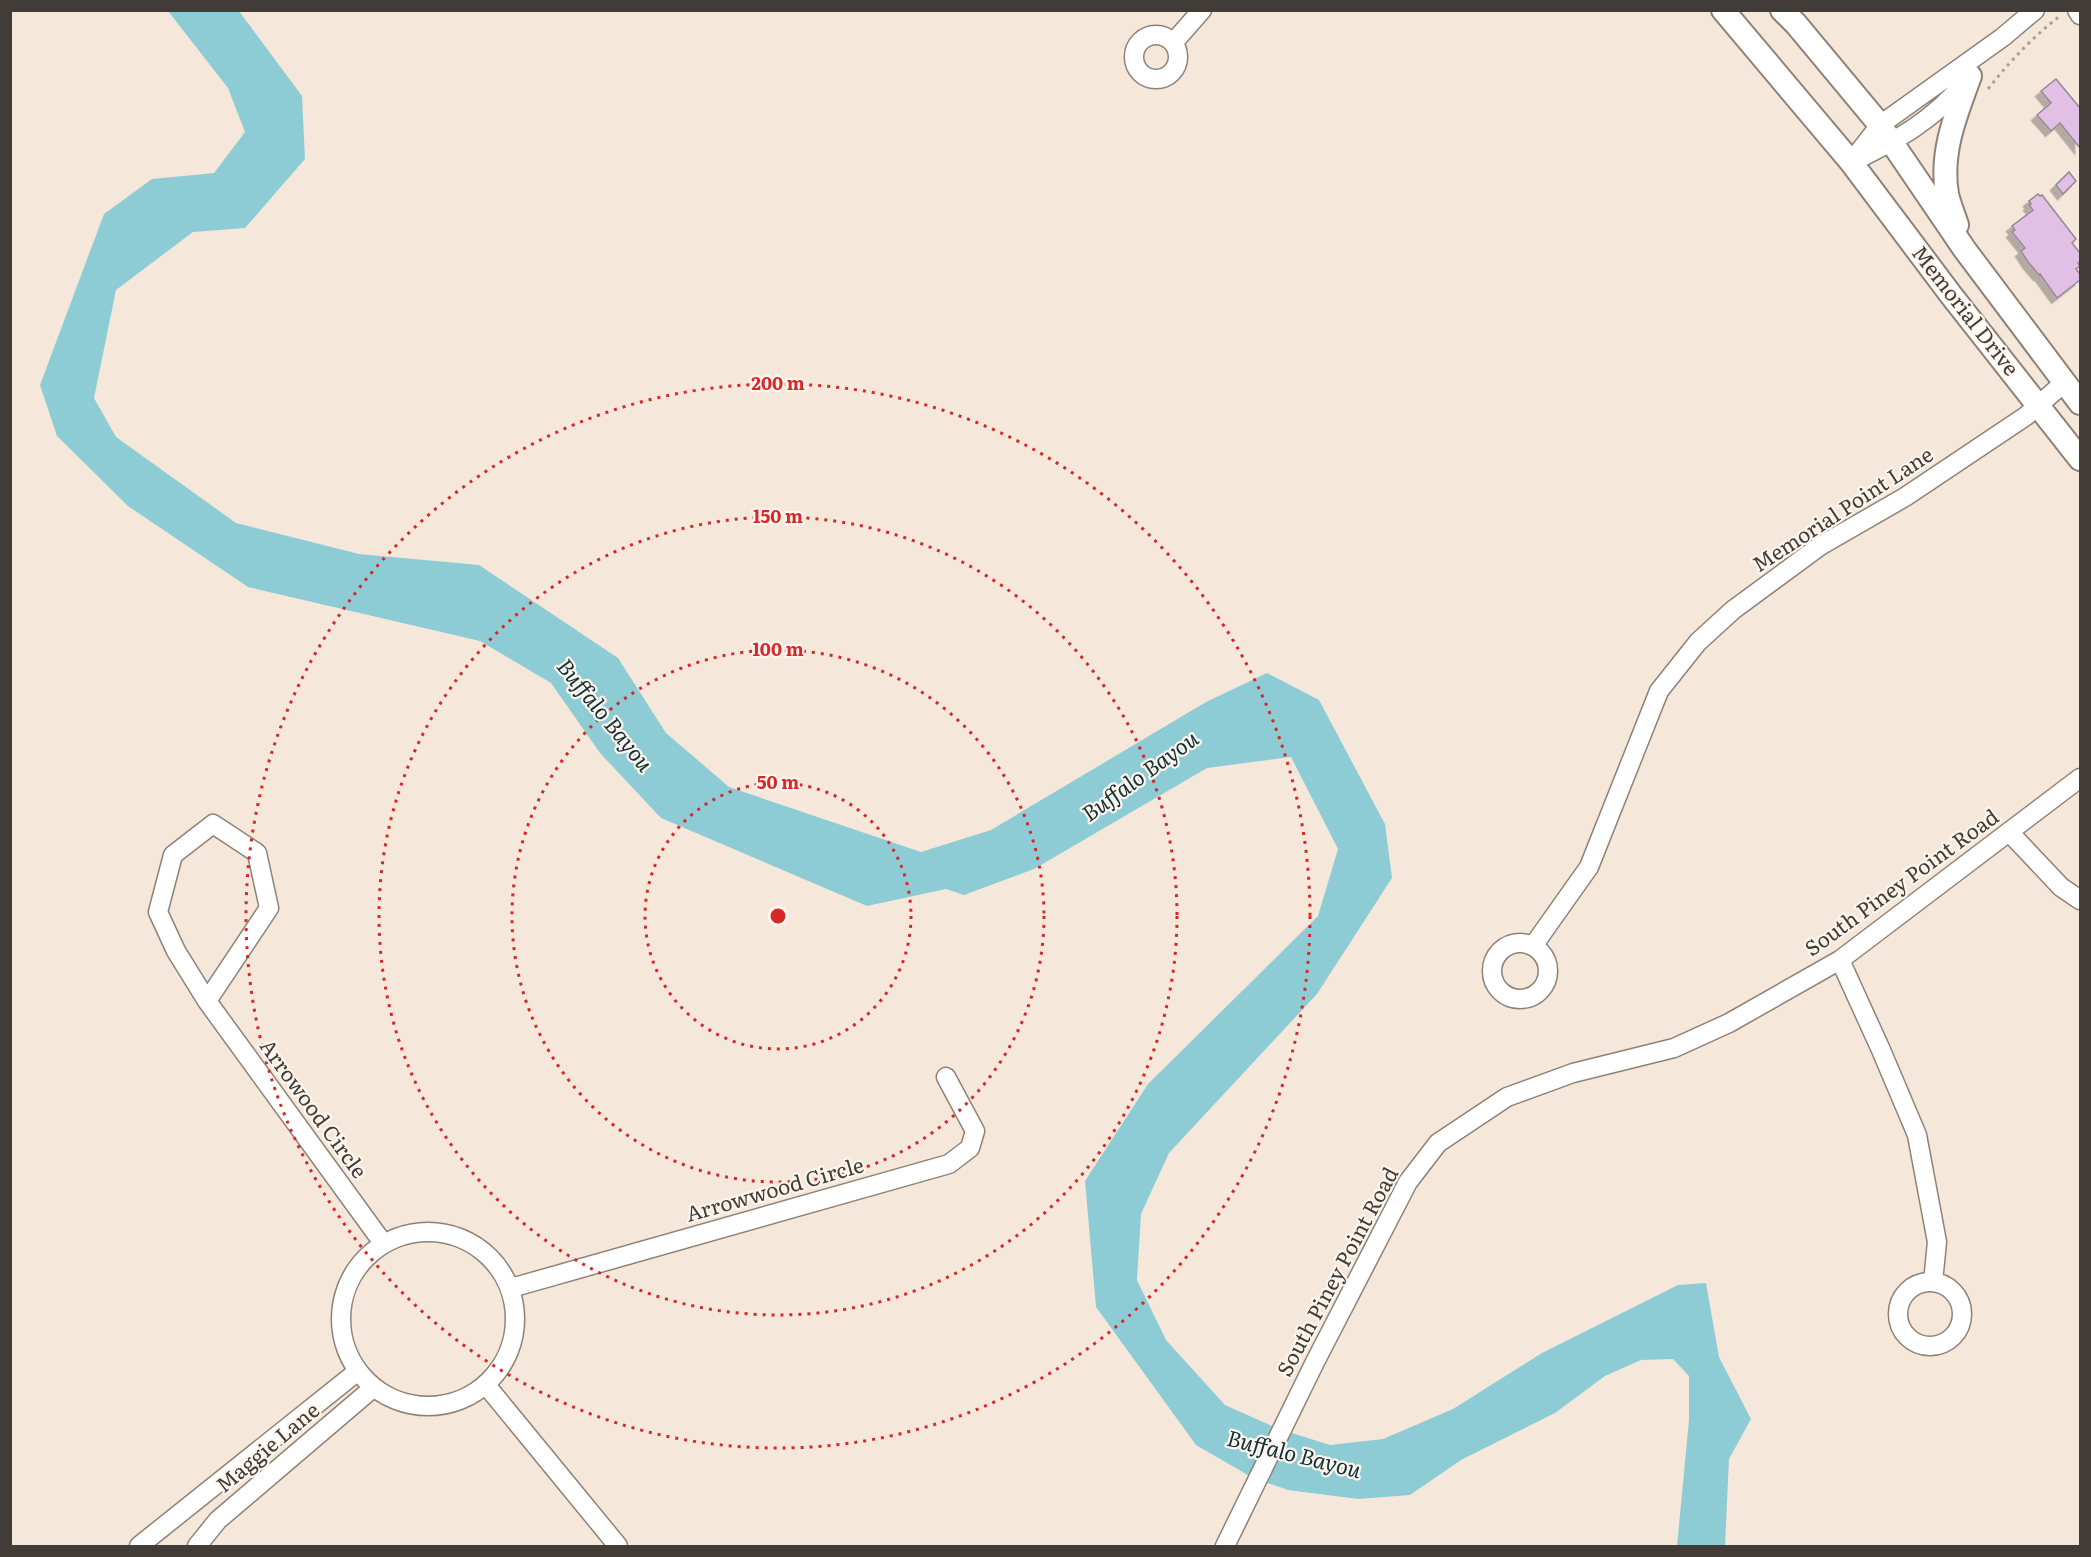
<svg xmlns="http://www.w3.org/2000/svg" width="2091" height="1557" viewBox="0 0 2091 1557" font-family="Literata,serif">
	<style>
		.water { fill: #8eccd5 }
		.building { fill: #e2bfe4; stroke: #938894; stroke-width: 1.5; filter: url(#shadow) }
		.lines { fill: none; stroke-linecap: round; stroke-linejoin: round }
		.minor-casing { stroke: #8e8276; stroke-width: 21 }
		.major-casing { stroke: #8e8276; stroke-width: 26 }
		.path { stroke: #aaa096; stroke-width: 3; stroke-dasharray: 3 4.5; stroke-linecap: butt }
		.minor { stroke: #fff; stroke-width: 18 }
		.major { stroke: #fff; stroke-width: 22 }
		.ring { fill: none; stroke: #d62828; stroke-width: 3; stroke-dasharray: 3 6 }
		.labels { text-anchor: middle; stroke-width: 4.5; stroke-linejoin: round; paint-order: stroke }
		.street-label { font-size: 21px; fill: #413c37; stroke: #fef6ee }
		.water-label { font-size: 22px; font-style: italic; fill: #113135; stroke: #fef6ee }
		.centre { fill: #d62828; stroke: #fef6ee; stroke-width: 3 }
		.ring-label { font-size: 18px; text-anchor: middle; font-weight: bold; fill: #d62828; stroke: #fef6ee; stroke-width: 4.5; stroke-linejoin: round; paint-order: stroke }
	</style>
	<defs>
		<filter id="shadow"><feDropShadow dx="-5.5" dy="5.5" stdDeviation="0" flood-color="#0004"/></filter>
	</defs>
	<rect width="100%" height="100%" fill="#f5e8db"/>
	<path class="water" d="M168 11H239L302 96 305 159 245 228 193 232 116 290 94 398 116 437 236 523 359 554 479 565 618 658 666 733 729 787 921 852 991 830 1206 702 1267 673 1319 700 1385 824 1392 878 1317 994 1169 1153 1141 1214 1137 1280 1166 1340 1225 1405 1279 1429 1330 1445 1383 1439 1453 1409 1542 1353 1678 1285 1706 1283 1719 1357 1751 1419 1729 1459 1725 1546H1677L1689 1420V1376L1673 1359 1641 1360 1605 1376 1555 1413 1461 1460 1410 1495 1358 1499 1288 1490 1253 1478 1196 1445 1096 1307 1085 1181 1148 1084 1318 916 1338 849 1291 757 1207 768 1034 869 964 895 946 889 867 906 661 818 600 753 551 683 480 641 248 587 128 506 57 436 40 385 104 214 152 179 214 173 245 132 228 88Z"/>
	<path class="building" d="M2056 79 2080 108V148L2060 123 2051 131 2037 115 2051 103 2041 91Z
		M2069 172 2076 181 2063 194 2056 185Z
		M2038 194 2040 196 2042 195 2076 239 2072 243 2080 253V261L2078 263 2080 266 2076 269 2080 274V280L2057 298 2040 274 2039 275 2028 262 2021 251 2025 248 2012 232 2015 230 2012 226 2033 210 2029 205 2031 204 2029 201Z"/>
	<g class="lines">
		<g class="minor-casing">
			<path id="minor" d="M2077 10 2080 15
				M1134 57a22 22 0 1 1 44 0a22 22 0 1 1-44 0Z
				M1173 43 1202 10
				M1854 161C1899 139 1932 121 1965 82
				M1851 162 1880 125 2003 37 2035 10
				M2010 833 2061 887 2080 900
				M1492 971a28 28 0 1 1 56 0a28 28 0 1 1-56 0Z
				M1533 946 1589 867 1659 691 1698 642 1733 610 1820 546 1905 497 2026 416 2065 382
				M1840 960 1881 1050 1917 1135 1937 1242 1933 1282
				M207 1001 176 951 158 912 173 855 213 824 257 853 269 908 207 1001 383 1243
				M341 1319a87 87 0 1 1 174 0a87 87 0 1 1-174 0Z
				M1898 1314a32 32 0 1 1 64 0a32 32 0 1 1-64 0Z
				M511 1288 949 1164 970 1148 975 1131 946 1077
				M486 1385 618 1546
				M139 1546 358 1371
				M197 1546 218 1520 373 1388
				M1225 1546 1315 1362 1408 1182 1438 1143 1507 1097 1573 1073 1674 1048 1729 1023 1840 960 2080 778"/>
		</g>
		<g class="major-casing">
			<path id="major" d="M1723 10 1851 162 1951 295 2080 459
				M1782 10 1796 24 1880 125 1965 250 2080 403
				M1957 225C1954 215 1949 204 1947 194 1940 152 1956 114 1970 76"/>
		</g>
		<path class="path" d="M1988 89C2010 61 2033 37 2061 15"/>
		<use href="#minor" class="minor"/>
		<use href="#major" class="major"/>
	</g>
	<g class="ring">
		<circle cx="778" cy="916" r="133"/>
		<circle cx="778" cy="916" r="266"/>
		<circle cx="778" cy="916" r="399"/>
		<circle cx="778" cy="916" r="532"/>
	</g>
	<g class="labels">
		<g class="street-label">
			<text transform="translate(1965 311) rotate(52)" y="7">Memorial Drive</text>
			<text transform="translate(1843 510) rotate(-33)" y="7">Memorial Point Lane</text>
			<text transform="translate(1902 883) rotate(-36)" y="7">South Piney Point Road</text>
			<text transform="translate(313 1109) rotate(54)" y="7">Arrowood Circle</text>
			<text transform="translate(775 1190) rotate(-16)" y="7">Arrowwood Circle</text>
			<text transform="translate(1338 1272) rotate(-62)" y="7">South Piney Point Road</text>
			<text transform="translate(268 1448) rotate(-40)" y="7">Maggie Lane</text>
		</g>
		<g class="water-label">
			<text transform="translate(605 715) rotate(51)" y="8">Buffalo Bayou</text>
			<text transform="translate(1140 776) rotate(-36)" y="8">Buffalo Bayou</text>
			<text transform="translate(1294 1454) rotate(14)" y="8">Buffalo Bayou</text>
		</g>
	</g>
	<circle cx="778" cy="916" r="9" class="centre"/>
	<g class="ring-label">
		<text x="778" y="390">200 m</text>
		<text x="778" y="523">150 m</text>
		<text x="778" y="656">100 m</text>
		<text x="778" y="789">50 m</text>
	</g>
	<rect width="2091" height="1557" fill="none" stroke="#413c37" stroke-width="24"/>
</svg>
